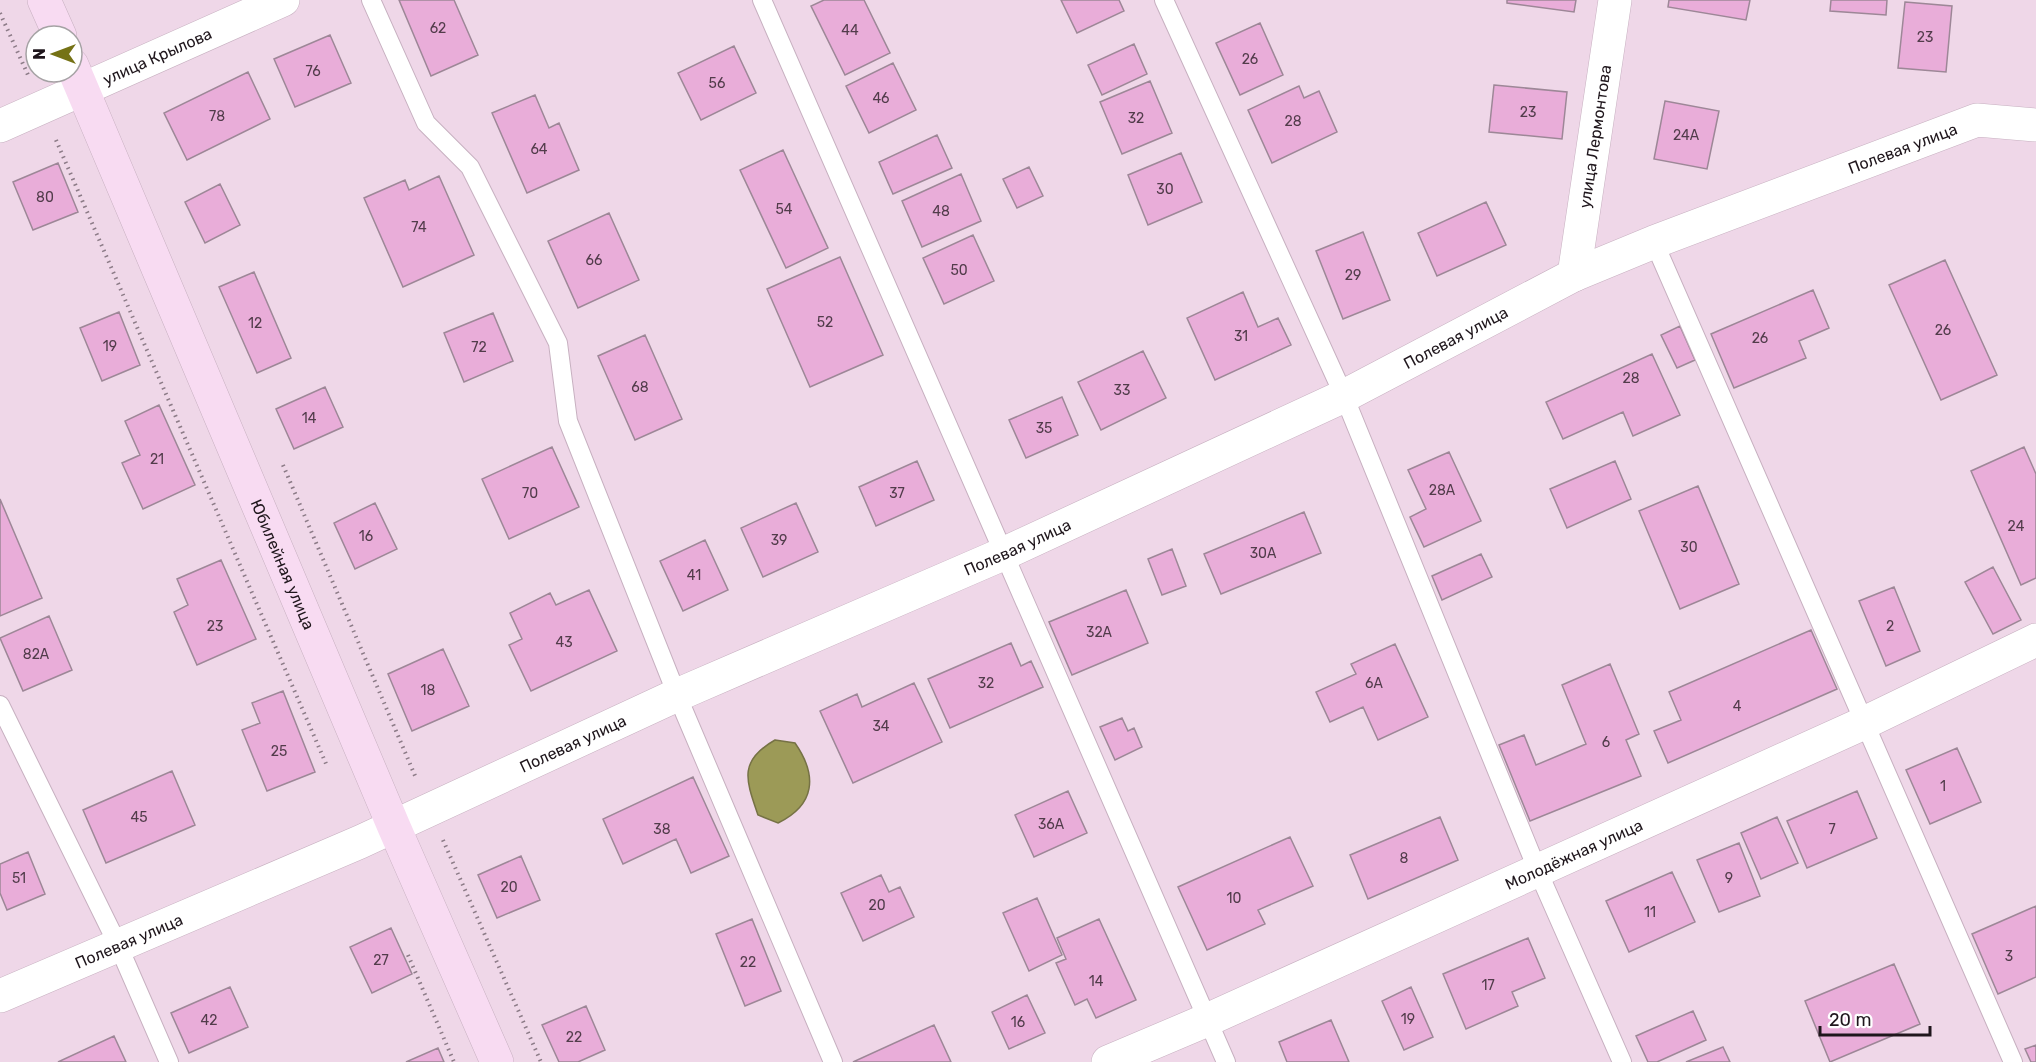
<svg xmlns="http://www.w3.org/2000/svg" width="2036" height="1062" viewBox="0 0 2036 1062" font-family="Rubik,sans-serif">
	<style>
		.water { fill: #9c9a57; stroke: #767245; stroke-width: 1.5 }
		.building { fill: #e9add9; stroke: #9d8797; stroke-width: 1.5 }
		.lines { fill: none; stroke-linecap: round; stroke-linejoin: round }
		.lane-casing { stroke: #c7b0c0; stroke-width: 20 }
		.street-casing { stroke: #c7b0c0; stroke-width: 34 }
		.secondary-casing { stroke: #c7b0c0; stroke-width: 34 }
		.path { stroke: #8c7b87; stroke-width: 4; stroke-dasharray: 1.5 4.5; stroke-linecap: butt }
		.lane { stroke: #fff; stroke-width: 18 }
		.street { stroke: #fff; stroke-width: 33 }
		.secondary { stroke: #f8dbf2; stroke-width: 33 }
		.labels { text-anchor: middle; stroke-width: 6; stroke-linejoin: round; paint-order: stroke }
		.number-label { font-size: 14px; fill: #523c4b }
		.street-label { font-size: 16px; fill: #1f161c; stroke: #fff }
	</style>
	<rect width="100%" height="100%" fill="#efd7e8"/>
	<path class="water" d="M775 740 795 743C818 776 815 805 778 823L758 815C746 780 738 761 775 740Z"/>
	<path class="building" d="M399 0H454L478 55 431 76Z
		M824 0H864L890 53 845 75 811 6Z
		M1061 0H1119L1124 11 1077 33Z
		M1507 0H1576L1574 12 1507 3Z
		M1669 0H1750L1746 20 1668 7Z
		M1831 0H1887L1886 15 1830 11Z
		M1905 2 1952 6 1946 72 1898 68Z
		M1260 23 1283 75 1240 95 1216 43Z
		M330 35 351 83 295 107 274 59Z
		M1134 44 1147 74 1102 95 1088 65Z
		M734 46 756 93 701 120 678 73Z
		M893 63 916 110 869 133 846 86Z
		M248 72 270 119 187 160 164 113Z
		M1150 81 1172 133 1122 154 1100 102Z
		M1494 85 1567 92 1562 139 1489 132Z
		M1299 86 1304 98 1319 91 1337 132 1272 163 1248 110Z
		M535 95 549 128 559 123 579 170 527 193 492 113Z
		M1665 101 1719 111 1707 169 1654 159Z
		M937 135 952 168 893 194 879 162Z
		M783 150 828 248 786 268 740 170Z
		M1181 153 1202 202 1148 225 1128 175Z
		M58 163 78 212 33 230 13 182Z
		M1029 167 1043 196 1017 208 1003 179Z
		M961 174 981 221 922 247 902 201Z
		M439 176 474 255 403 287 364 198 405 180 409 190Z
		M220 184 240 225 205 243 185 202Z
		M1486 202 1506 245 1437 276 1418 233Z
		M609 213 639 280 578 308 548 241Z
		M1363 232 1390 300 1343 319 1316 251Z
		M973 235 994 281 944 304 923 258Z
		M840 257 883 355 810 387 767 289Z
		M1945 260 1997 375 1941 400 1889 285Z
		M254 272 291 358 257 373 219 287Z
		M1813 290 1829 328 1799 341 1806 358 1734 388 1711 334Z
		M1243 292 1258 327 1278 318 1291 345 1215 380 1187 318Z
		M119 312 140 365 102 381 80 328Z
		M493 313 513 361 464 382 444 333Z
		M1680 326 1695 360 1677 368 1661 335Z
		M645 335 682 419 635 440 598 356Z
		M1143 351 1166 398 1101 430 1078 382Z
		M1652 354 1680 415 1633 436 1623 412 1563 439 1546 402Z
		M325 387 343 427 294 449 276 409Z
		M1062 397 1078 435 1026 458 1009 420Z
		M159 405 195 485 143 509 122 463 140 455 125 421Z
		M552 447 579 507 509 539 482 479Z
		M2024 447 2036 474V578L2021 585 1971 471Z
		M1449 452 1481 521 1424 547 1410 517 1426 509 1408 470Z
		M917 461 934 500 876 526 859 487Z
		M1615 461 1631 499 1567 528 1550 489Z
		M1698 486 1739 584 1680 609 1639 511Z
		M0 499 42 598 0 616Z
		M375 503 397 549 355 569 334 523Z
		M796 503 818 552 763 577 741 528Z
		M1304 512 1321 553 1221 594 1204 554Z
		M705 540 728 590 683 611 660 561Z
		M1172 549 1186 586 1162 595 1148 559Z
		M1481 554 1492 577 1442 600 1432 576Z
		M221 560 256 639 197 665 174 612 188 605 177 579Z
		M1993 567 2021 620 1993 634 1965 582Z
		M1894 587 1920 651 1886 666 1859 601Z
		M589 590 617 651 531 691 509 645 522 639 510 613 550 593 556 605Z
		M1126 590 1148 643 1072 675 1049 622Z
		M49 616 72 670 23 691 0 638Z
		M1811 630 1837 689 1668 763 1654 731 1681 720 1669 692Z
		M1011 643 1021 666 1031 661 1043 687 950 728 928 679Z
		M1395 644 1428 717 1378 740 1363 707 1330 722 1316 692 1356 674 1351 664Z
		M443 649 469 706 412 731 388 674Z
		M1610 664 1639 734 1626 740 1641 776 1530 821 1499 745 1524 735 1536 765 1586 744 1562 685Z
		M914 683 942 742 853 783 820 711 857 694 862 707Z
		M283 691 315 772 267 791 242 730 260 723 252 703Z
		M1122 718 1128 731 1134 728 1142 747 1115 760 1100 727Z
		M1957 748 1981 802 1930 824 1906 770Z
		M172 771 195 825 106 863 83 810Z
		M693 777 729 856 691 873 676 839 623 864 603 819Z
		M1068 791 1087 833 1034 857 1015 815Z
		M1857 791 1877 838 1807 868 1787 821Z
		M1440 817 1458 860 1368 899 1350 855Z
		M1777 817 1798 863 1761 879 1741 833Z
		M1290 837 1313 886 1258 910 1265 924 1207 950 1178 887Z
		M1739 843 1760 896 1719 912 1697 860Z
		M28 852 45 894 7 910 0 893V864Z
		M521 856 540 900 497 918 478 875Z
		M1672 872 1695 922 1629 952 1606 901Z
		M881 875 889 892 900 887 914 917 863 941 841 893Z
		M1037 898 1062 955 1029 971 1003 913Z
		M2036 906V977L1998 994 1972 934Z
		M752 919 781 991 745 1006 716 934Z
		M1099 919 1136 1000 1096 1018 1087 999 1075 1005 1056 963 1066 959 1057 938Z
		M391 928 412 974 372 993 350 947Z
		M1528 938 1545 978 1512 992 1518 1006 1466 1029 1443 974Z
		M1894 964 1920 1024 1830 1062 1805 1001Z
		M230 987 248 1027 189 1053 171 1013Z
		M1411 987 1433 1037 1404 1050 1382 1001Z
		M1027 995 1045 1033 1009 1049 992 1012Z
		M586 1006 605 1050 578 1062H559L542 1025Z
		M1693 1011 1706 1040 1657 1062H1648L1636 1036Z
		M1331 1020 1349 1062H1287L1279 1042Z
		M934 1025 951 1062H853Z
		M114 1036 126 1062H58Z
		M2036 1045V1062H2031L2025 1049Z
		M1723 1047 1730 1062H1686Z
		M438 1048 444 1062H406Z"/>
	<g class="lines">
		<g class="lane-casing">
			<path id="lane" d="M371 0 426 123 470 167 558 343 568 421 677 695 833 1062
				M762 0 1226 1062
				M1164 0 1344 396 1537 869 1622 1062
				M1654 242 2013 1062
				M0 705 118 945 169 1062"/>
		</g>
		<g class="street-casing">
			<g id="street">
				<path id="s1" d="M0 126 283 0"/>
				<path id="s2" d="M1574 275 1615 0"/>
				<path id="s3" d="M0 996 360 842 677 695 1003 554 1344 396 1574 275 1654 242 1977 120 2036 125"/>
				<path id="s4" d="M1108 1062 1207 1020 1864 723 2036 640"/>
			</g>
		</g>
		<g class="secondary-casing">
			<g id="secondary">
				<path d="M44 0 60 36"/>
				<path id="s5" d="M72 65 394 827 497 1062"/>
			</g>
		</g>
		<path class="path" d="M0 13 28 75
			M56 140 327 766
			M283 465 416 778
			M443 840 541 1062
			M408 955 454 1062"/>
		<use href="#lane" class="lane"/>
		<use href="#street" class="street"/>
		<use href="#secondary" class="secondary"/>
	</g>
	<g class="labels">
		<g class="number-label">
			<text x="438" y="33">62</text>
			<text x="850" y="35">44</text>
			<text x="1925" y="42">23</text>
			<text x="1250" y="64">26</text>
			<text x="313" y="76">76</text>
			<text x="717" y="88">56</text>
			<text x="881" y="103">46</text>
			<text x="1528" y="117">23</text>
			<text x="217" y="121">78</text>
			<text x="1136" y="123">32</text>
			<text x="1293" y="126">28</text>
			<text x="1686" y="140">24А</text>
			<text x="539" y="154">64</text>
			<text x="1165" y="194">30</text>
			<text x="45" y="202">80</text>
			<text x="784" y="214">54</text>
			<text x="941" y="216">48</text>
			<text x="419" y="232">74</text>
			<text x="594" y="265">66</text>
			<text x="959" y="275">50</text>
			<text x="1353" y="280">29</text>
			<text x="825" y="327">52</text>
			<text x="255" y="328">12</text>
			<text x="1943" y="335">26</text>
			<text x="1241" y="341">31</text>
			<text x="1760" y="343">26</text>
			<text x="110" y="351">19</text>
			<text x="479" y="352">72</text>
			<text x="1631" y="383">28</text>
			<text x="640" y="392">68</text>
			<text x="1122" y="395">33</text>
			<text x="309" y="423">14</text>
			<text x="1044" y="433">35</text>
			<text x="157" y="464">21</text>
			<text x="1442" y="495">28А</text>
			<text x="530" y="498">70</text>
			<text x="897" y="498">37</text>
			<text x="2016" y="531">24</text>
			<text x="366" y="541">16</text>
			<text x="779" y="545">39</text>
			<text x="1689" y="552">30</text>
			<text x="1263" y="558">30А</text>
			<text x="694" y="580">41</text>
			<text x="215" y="631">23</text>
			<text x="1890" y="631">2</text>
			<text x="1099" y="637">32А</text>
			<text x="564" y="647">43</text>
			<text x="36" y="659">82А</text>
			<text x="986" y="688">32</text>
			<text x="1374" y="688">6А</text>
			<text x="428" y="695">18</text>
			<text x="1737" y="711">4</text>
			<text x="881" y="731">34</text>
			<text x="1606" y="747">6</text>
			<text x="279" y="756">25</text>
			<text x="1943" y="791">1</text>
			<text x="139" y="822">45</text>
			<text x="1051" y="829">36А</text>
			<text x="662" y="834">38</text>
			<text x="1832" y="834">7</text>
			<text x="1404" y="863">8</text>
			<text x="19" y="883">51</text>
			<text x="1729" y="883">9</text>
			<text x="509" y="892">20</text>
			<text x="1234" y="903">10</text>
			<text x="877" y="910">20</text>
			<text x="1650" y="917">11</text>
			<text x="2009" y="961">3</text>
			<text x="381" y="965">27</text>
			<text x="748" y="967">22</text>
			<text x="1096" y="986">14</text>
			<text x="1488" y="990">17</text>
			<text x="1408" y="1024">19</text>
			<text x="209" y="1025">42</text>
			<text x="1018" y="1027">16</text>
			<text x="574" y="1042">22</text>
		</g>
		<g class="street-label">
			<text dy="6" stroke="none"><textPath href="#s1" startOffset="172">улица Крылова</textPath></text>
			<text dy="6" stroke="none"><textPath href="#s2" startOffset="140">улица Лермонтова</textPath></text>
			<text dy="6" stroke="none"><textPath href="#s3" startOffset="2084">Полевая улица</textPath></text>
			<text dy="6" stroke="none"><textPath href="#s3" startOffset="1598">Полевая улица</textPath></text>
			<text dy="6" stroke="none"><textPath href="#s3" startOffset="1112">Полевая улица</textPath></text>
			<text dy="6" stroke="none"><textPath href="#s5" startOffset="542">Юбилейная улица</textPath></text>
			<text dy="6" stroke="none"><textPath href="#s3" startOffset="626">Полевая улица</textPath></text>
			<text dy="6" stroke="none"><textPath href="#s4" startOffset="510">Молодёжная улица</textPath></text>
			<text dy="6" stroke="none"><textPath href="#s3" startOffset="140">Полевая улица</textPath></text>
		</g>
	</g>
	<g transform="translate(54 54) rotate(270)"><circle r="28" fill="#ffffff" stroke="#a5a2a4" stroke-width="1.5"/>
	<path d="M0-4.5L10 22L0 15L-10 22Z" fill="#757215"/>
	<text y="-9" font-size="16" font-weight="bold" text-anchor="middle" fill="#1f161c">N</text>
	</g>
	<path d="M1820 1026v9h110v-9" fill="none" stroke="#1f161c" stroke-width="3"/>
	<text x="1829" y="1026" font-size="18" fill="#1f161c" stroke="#ffffff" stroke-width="4.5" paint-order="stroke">20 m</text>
</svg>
